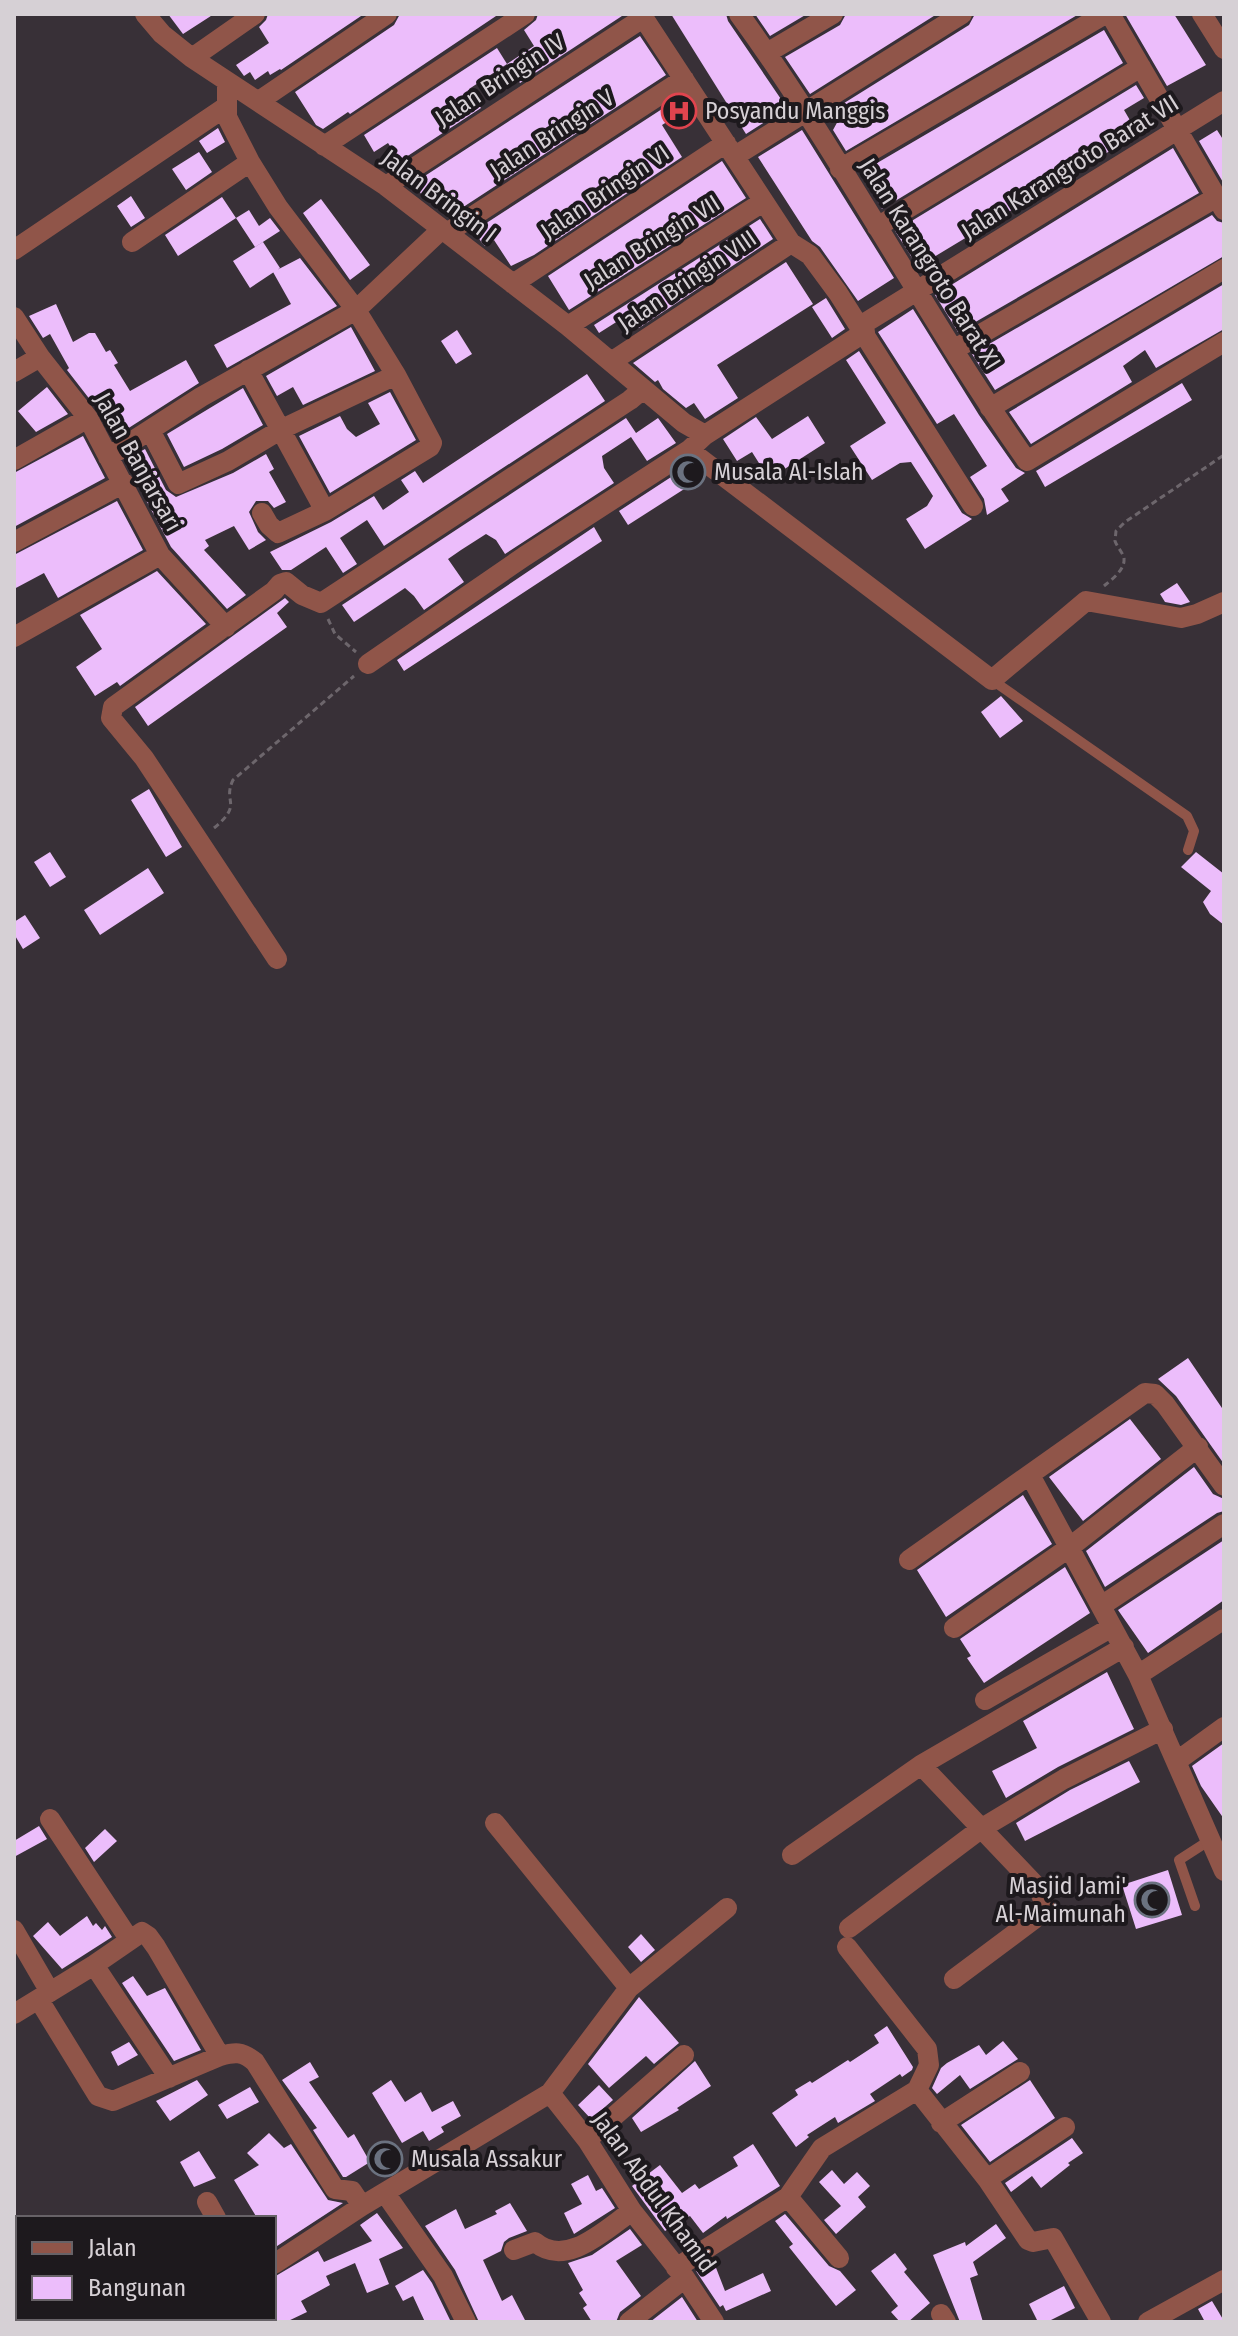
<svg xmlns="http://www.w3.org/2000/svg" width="1238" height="2336" viewBox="0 0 1238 2336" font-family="'Fira Sans Condensed',sans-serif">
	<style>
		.building { fill: #ecbdfb }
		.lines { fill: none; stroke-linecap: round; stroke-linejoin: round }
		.path { stroke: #6d666c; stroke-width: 3; stroke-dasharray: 6 4; stroke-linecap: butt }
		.service { stroke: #905549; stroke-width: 10 }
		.minor { stroke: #905549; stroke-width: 20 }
		.labels { text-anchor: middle; stroke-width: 8; stroke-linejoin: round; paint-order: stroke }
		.street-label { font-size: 24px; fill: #d6d0d5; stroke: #1d191d }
		.poi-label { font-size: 24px; fill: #d6d0d5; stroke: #1d191d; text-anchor: start }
	</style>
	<rect width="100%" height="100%" fill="#383037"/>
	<path class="building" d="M168 14H214L183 34Z
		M268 14H364L281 70 280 69 270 75 268 71 255 80 250 72 244 76 236 65 269 43 259 27 266 20Z
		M400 14H499L350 114 348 112 323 129 316 125 295 92 394 25Z
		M538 14H625L520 83 507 64 534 46 524 30 536 20Z
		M671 14H726L728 21 787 108 746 134Z
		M755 14H807L770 36Z
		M846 14H937L810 94 785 57 840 25Z
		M975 14H1079L846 151 833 130 839 119 833 110 969 25Z
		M1125 14H1174L1206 65 1167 86Z
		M1104 30 1123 63 882 209 860 173Z
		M640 36 666 75 448 217 431 200H425L414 183Z
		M497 48 507 64 469 89 481 108 400 161 388 143 374 152 364 135Z
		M1136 85 1144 98 1124 110 1138 134 919 266 916 264 895 231Z
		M679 98 686 110 662 125 682 157 534 255 511 266 494 240 485 246 482 243 474 231Z
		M218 128 225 142 207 153 199 141Z
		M802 130 894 278 858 301 820 247 812 241 758 157Z
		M1217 130 1224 141V184L1199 141Z
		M1173 148 1199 193 958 332 935 295Z
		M199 152 212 172 186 190 172 169Z
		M722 161 746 198 569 310 548 276Z
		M131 196 145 218 131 227 117 206Z
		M222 197 236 218 249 210 259 226 270 218 280 231 255 247 236 218 178 256 165 235Z
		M321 199 370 265 350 280 303 213Z
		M1212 215 1217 221 1224 223V256L995 390 972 354Z
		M760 219 773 239 639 328 629 314 599 333 594 325Z
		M263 242 280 268 250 288 233 261Z
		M300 258 337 306 227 368 214 345 291 304 273 272Z
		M786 262 813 304 717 365 738 398 705 419 694 403 686 408 663 389 658 380 655 382 633 363Z
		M1224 284V329L1156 368 1145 350 1123 366 1132 382 1031 444 1009 412Z
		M826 298 845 329 832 338 812 307Z
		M56 304 73 342 89 333H95L106 352 110 350 118 363 114 365 130 391 186 360 199 383 113 438 98 410 67 370 69 368 50 334 43 338 29 316Z
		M913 309 979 415 1016 468 1025 473 1001 489 1009 501 987 515 984 499 970 477 987 466 954 414 937 424 878 332Z
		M351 327 375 371 303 405 293 387 277 396 266 376Z
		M457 330 472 354 456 364 441 341Z
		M859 351 962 513 972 519 925 549 906 519 927 506 933 496 911 462 900 463 872 480 850 446 886 423 846 360Z
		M587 374 605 401 384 546 367 520 340 538 357 564 343 573 326 547 291 570H282L270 552 331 522 374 496 383 510 409 492 401 480 415 471 423 483Z
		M1182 383 1192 400 1045 487 1036 471Z
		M47 387 68 414 36 432 18 411Z
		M243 388 263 425 222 449 184 467 167 434Z
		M390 392 416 440 330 493 299 436 340 416 347 429 356 437 380 424 368 403Z
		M808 416 825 443 769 479 752 452 737 461 723 439 756 417 772 439Z
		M626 418 636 433 658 418 676 443 647 461 631 437 602 456 604 468 614 483 505 554 496 540 486 534 461 550 448 559 464 582 424 610 414 596 405 588 354 622 342 605Z
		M83 436 105 478 14 527V473Z
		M145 449 166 490 176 497 233 473 266 454 274 469 269 472 286 502 274 508 268 501H256L249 512 258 532 266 540 249 550 234 526 205 540 209 546 204 550 246 595 227 609 171 547 137 483 133 474 144 469 136 454Z
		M688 466 703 477 628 525 619 511Z
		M117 501 143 550 58 598 44 573 14 589V555Z
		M594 527 602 541 404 671 397 660Z
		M157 571 206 624 120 686 117 682 95 696 76 667 102 649 80 615Z
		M1177 583 1190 602 1181 605 1165 602 1160 594Z
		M285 598 289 602 277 613 287 627 148 726 135 707Z
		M1001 696 1023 721 1000 738 981 712Z
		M149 789 182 847 166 857 131 800Z
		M50 852 66 877 50 887 34 862Z
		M1196 852 1224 874V925L1210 914 1203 902 1211 891 1181 867Z
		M148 868 164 893 100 935 84 910Z
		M25 915 40 938 23 949 14 934V922Z
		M1188 1358 1224 1411V1464L1176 1396 1158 1379Z
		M1130 1419 1161 1459 1083 1521 1049 1477Z
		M1194 1467 1213 1494 1224 1499V1511L1217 1513 1105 1587 1086 1551Z
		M1023 1495 1052 1544 946 1617 917 1570Z
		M1224 1540V1600L1148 1653 1118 1610Z
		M1065 1567 1090 1613 984 1683 967 1658 971 1656 960 1639Z
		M1107 1672 1134 1729 1058 1767 1006 1798 992 1771 1037 1748 1023 1721Z
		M1224 1743V1819L1201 1786 1192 1766Z
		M1129 1761 1140 1782 1025 1841 1016 1823 1070 1790Z
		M39 1826 47 1839 14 1857V1841Z
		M105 1829 117 1841 94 1862 85 1848Z
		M1168 1870 1182 1915 1136 1929 1122 1885Z
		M87 1916 93 1926 96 1923 102 1930 105 1926 112 1937 62 1969 33 1936 48 1922 60 1936Z
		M641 1934 655 1950 641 1962 628 1947Z
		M133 1976 147 1996 165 1988 201 2050 174 2061 122 1983Z
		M639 1997 679 2043 654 2064 646 2056 609 2088 588 2064Z
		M887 2026 913 2067 912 2070 902 2077 900 2074 870 2094 875 2101 838 2123 835 2117 807 2135 809 2137 796 2147 772 2113 798 2095 795 2090 810 2081 812 2083 848 2060 850 2062 879 2043 874 2035Z
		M1003 2041 1018 2059 970 2089 960 2075 937 2094 932 2088 941 2068 947 2063 979 2045 986 2055Z
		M129 2042 138 2055 118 2066 111 2052Z
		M695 2061 711 2086 677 2108 679 2110 641 2132 632 2118Z
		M310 2062 319 2077 309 2082 348 2138 354 2134 370 2162 346 2177H343L313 2130 317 2128 282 2080Z
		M197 2080 208 2095 170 2121 156 2101Z
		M391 2080 405 2102 421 2092 432 2112 453 2101 461 2116 441 2127 444 2132 429 2141 423 2131 402 2143 372 2093Z
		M1030 2080 1055 2118 990 2162 961 2125Z
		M599 2085 613 2100 591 2119 578 2105Z
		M250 2087 259 2102 227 2119 218 2105Z
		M269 2133 284 2148 291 2144 328 2200 343 2203 274 2248V2218H257L234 2180 259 2165 247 2153Z
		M1072 2138 1083 2153 1068 2163 1070 2165 1041 2188 1032 2176 1011 2192 1005 2183Z
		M388 2142 401 2166 382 2176 369 2151Z
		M753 2144 780 2186 727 2219 726 2216 703 2233 690 2216 665 2231 632 2186 660 2165 682 2193 695 2184 699 2189 738 2166 733 2157Z
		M199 2151 216 2178 194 2187 180 2162Z
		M832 2170 844 2184 857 2172 870 2186 858 2197 866 2207 836 2234 824 2220 841 2206 819 2182Z
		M588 2175 596 2191 602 2188 615 2208 574 2234 564 2213 582 2204 571 2184Z
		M510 2203 527 2231 509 2238 504 2242 501 2251 483 2260 502 2301 512 2295 526 2322H479L455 2270 425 2226 456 2209 465 2229 497 2214 495 2211Z
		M377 2213 403 2248 379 2259 389 2284 367 2293 355 2263 326 2276 330 2285 301 2301 307 2312 286 2322H274V2277L318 2251 324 2262 372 2241 360 2225Z
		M785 2214 829 2266 840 2271 856 2290 836 2306 789 2247 793 2244 775 2221Z
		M996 2224 1006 2238 973 2262 978 2275 970 2278 983 2322H960L933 2255 965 2242 966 2246Z
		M630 2229 642 2245 616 2261 641 2296 620 2312 616 2322H592L583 2308 587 2305 579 2293 583 2290 568 2263 592 2255Z
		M895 2253 907 2269 904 2272 930 2303 908 2322H900L891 2312 898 2306 871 2271Z
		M713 2260 725 2291 763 2273 771 2291 726 2311 723 2305 720 2307 696 2271Z
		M423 2270 432 2283 451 2322H425L413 2296 403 2301 395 2286Z
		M1064 2286 1075 2308 1047 2322H1038L1029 2304Z
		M682 2297 698 2322H650Z
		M1212 2301 1224 2321V2322H1205L1198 2309Z"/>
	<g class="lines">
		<path class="path" d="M1104 586C1111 580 1125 570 1124 559 1124 554 1117 547 1115 541L1116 531 1125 522 1224 455
			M328 619 335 634 356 652
			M214 828C244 803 222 803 233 780L354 676"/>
		<path class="service" d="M992 680 1187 816 1194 831 1188 850
			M1195 1906 1179 1860 1210 1840"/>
		<path class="minor" d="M145 14 162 34 192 58
			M255 14 192 58 386 186 568 326 684 423 705 435
			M641 14 791 243 810 255 838 293 973 506
			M739 14C843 157 925 316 1027 461L1224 342
			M1110 14 1224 210
			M1202 14 1224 49
			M767 53 833 14
			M227 82V117L250 162 278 207 356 310 396 375 432 443 430 447 325 511 278 533 269 525 262 513
			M259 101 387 14
			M324 146 525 14
			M735 156 962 14
			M840 169 1105 14
			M386 186 643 18
			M877 227 1141 67
			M447 233 684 79
			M132 242 250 162
			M14 250 227 106
			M513 284 726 143
			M14 317 40 357 88 418 160 555 226 627
			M568 326 763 202
			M860 326 1224 101
			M955 349 1217 197
			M611 362 791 243
			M248 370 325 511
			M14 372 40 357
			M990 408 1224 269
			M150 430 178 484 228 461 282 429 396 375
			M689 450 992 680 1086 601 1181 618 1197 614 1224 602
			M108 457 201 397 356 310 442 229
			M14 460 88 418
			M14 542 124 483
			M14 637 160 555
			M368 664 525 556 689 450 705 435 865 332
			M277 959 144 758 111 718 113 707 274 591 280 584 286 582 302 595 321 603 630 400 643 389
			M1030 1475 1138 1675 1224 1871
			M909 1560 1145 1393 1155 1394 1165 1404 1224 1486
			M1101 1606 1224 1524
			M954 1628 1070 1547 1198 1447
			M1138 1675 1224 1619
			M985 1700 1112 1627
			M1177 1761 1224 1727
			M921 1765 1039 1889 1044 1903 1033 1920 954 1979
			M50 1819 129 1939
			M495 1823 629 1988
			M792 1855 921 1765 1124 1647
			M849 1928 982 1828 1064 1779 1163 1729
			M14 1930 50 1992
			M94 1965 169 2078
			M39 2000 98 2096 113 2101 220 2056C235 2052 242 2051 255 2062L335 2189 352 2191 362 2206
			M14 2014 94 1965 142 1932 148 1936 156 1947 220 2056
			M917 2090 987 2179 1028 2240 1033 2242 1053 2238 1101 2322
			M550 2093 587 2140 632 2211 685 2278 714 2322
			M941 2123 1020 2072
			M587 2140 684 2055
			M987 2179 1065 2127
			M385 2193 443 2276 466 2322
			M788 2197 839 2258
			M207 2202 216 2218
			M514 2250 535 2242C566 2269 606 2229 632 2211
			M274 2264 362 2206 550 2093 629 1988 727 1908
			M676 2268 788 2197 822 2148 917 2090 929 2065 927 2049 847 1947
			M941 2314 946 2322
			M259 2318 260 2322
			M629 2322 685 2278
			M1148 2322 1224 2280"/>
	</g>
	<defs>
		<g id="hospital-ring" transform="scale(1.8)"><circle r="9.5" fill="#1d191d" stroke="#e0444e" stroke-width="1.5"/><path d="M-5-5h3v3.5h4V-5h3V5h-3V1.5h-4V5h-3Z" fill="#e0444e"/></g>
		<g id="mosque-ring" transform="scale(1.8)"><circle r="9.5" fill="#1d191d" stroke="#6b7280" stroke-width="1.5"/><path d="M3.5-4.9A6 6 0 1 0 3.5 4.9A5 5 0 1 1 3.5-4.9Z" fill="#6b7280"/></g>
	</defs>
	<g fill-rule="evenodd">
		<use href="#hospital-ring" x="679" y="111"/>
		<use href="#mosque-ring" x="688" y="472"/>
		<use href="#mosque-ring" x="1152" y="1900"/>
		<use href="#mosque-ring" x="385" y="2159"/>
	</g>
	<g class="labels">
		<g class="street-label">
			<text transform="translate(500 80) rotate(-33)" y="8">Jalan Bringin IV</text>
			<text transform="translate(552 134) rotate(-33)" y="8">Jalan Bringin V</text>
			<text transform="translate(1070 167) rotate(-32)" y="8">Jalan Karangroto Barat VII</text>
			<text transform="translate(605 192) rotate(-34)" y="8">Jalan Bringin VI</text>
			<text transform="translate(439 196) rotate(37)" y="8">Jalan Bringin I</text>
			<text transform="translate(652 242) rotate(-32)" y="8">Jalan Bringin VII</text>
			<text transform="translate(930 264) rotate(58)" y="8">Jalan Karangroto Barat XI</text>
			<text transform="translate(687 281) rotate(-34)" y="8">Jalan Bringin VIII</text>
			<text transform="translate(138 462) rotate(61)" y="8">Jalan Banjarsari</text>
			<text transform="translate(654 2192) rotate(54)" y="8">Jalan Abdul Khamid</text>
		</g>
		<g class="poi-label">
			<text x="705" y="119">Posyandu Manggis</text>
			<text x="714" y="480">Musala Al-Islah</text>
			<text x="1126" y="1894" text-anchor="end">Masjid Jami'<tspan x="1126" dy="28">Al-Maimunah</tspan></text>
			<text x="411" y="2167">Musala Assakur</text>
		</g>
	</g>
	<rect width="1238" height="2336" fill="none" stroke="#d6d0d5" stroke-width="32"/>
	<rect x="16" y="2216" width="260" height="104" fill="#1d191d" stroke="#676267" stroke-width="2"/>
	<rect x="32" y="2242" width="40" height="12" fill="#905549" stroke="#676267" stroke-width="2"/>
	<text x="88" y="2256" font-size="24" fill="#d6d0d5">Jalan</text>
	<rect x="32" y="2276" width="40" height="24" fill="#ecbdfb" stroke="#676267" stroke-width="2"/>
	<text x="88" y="2296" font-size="24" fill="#d6d0d5">Bangunan</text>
</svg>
